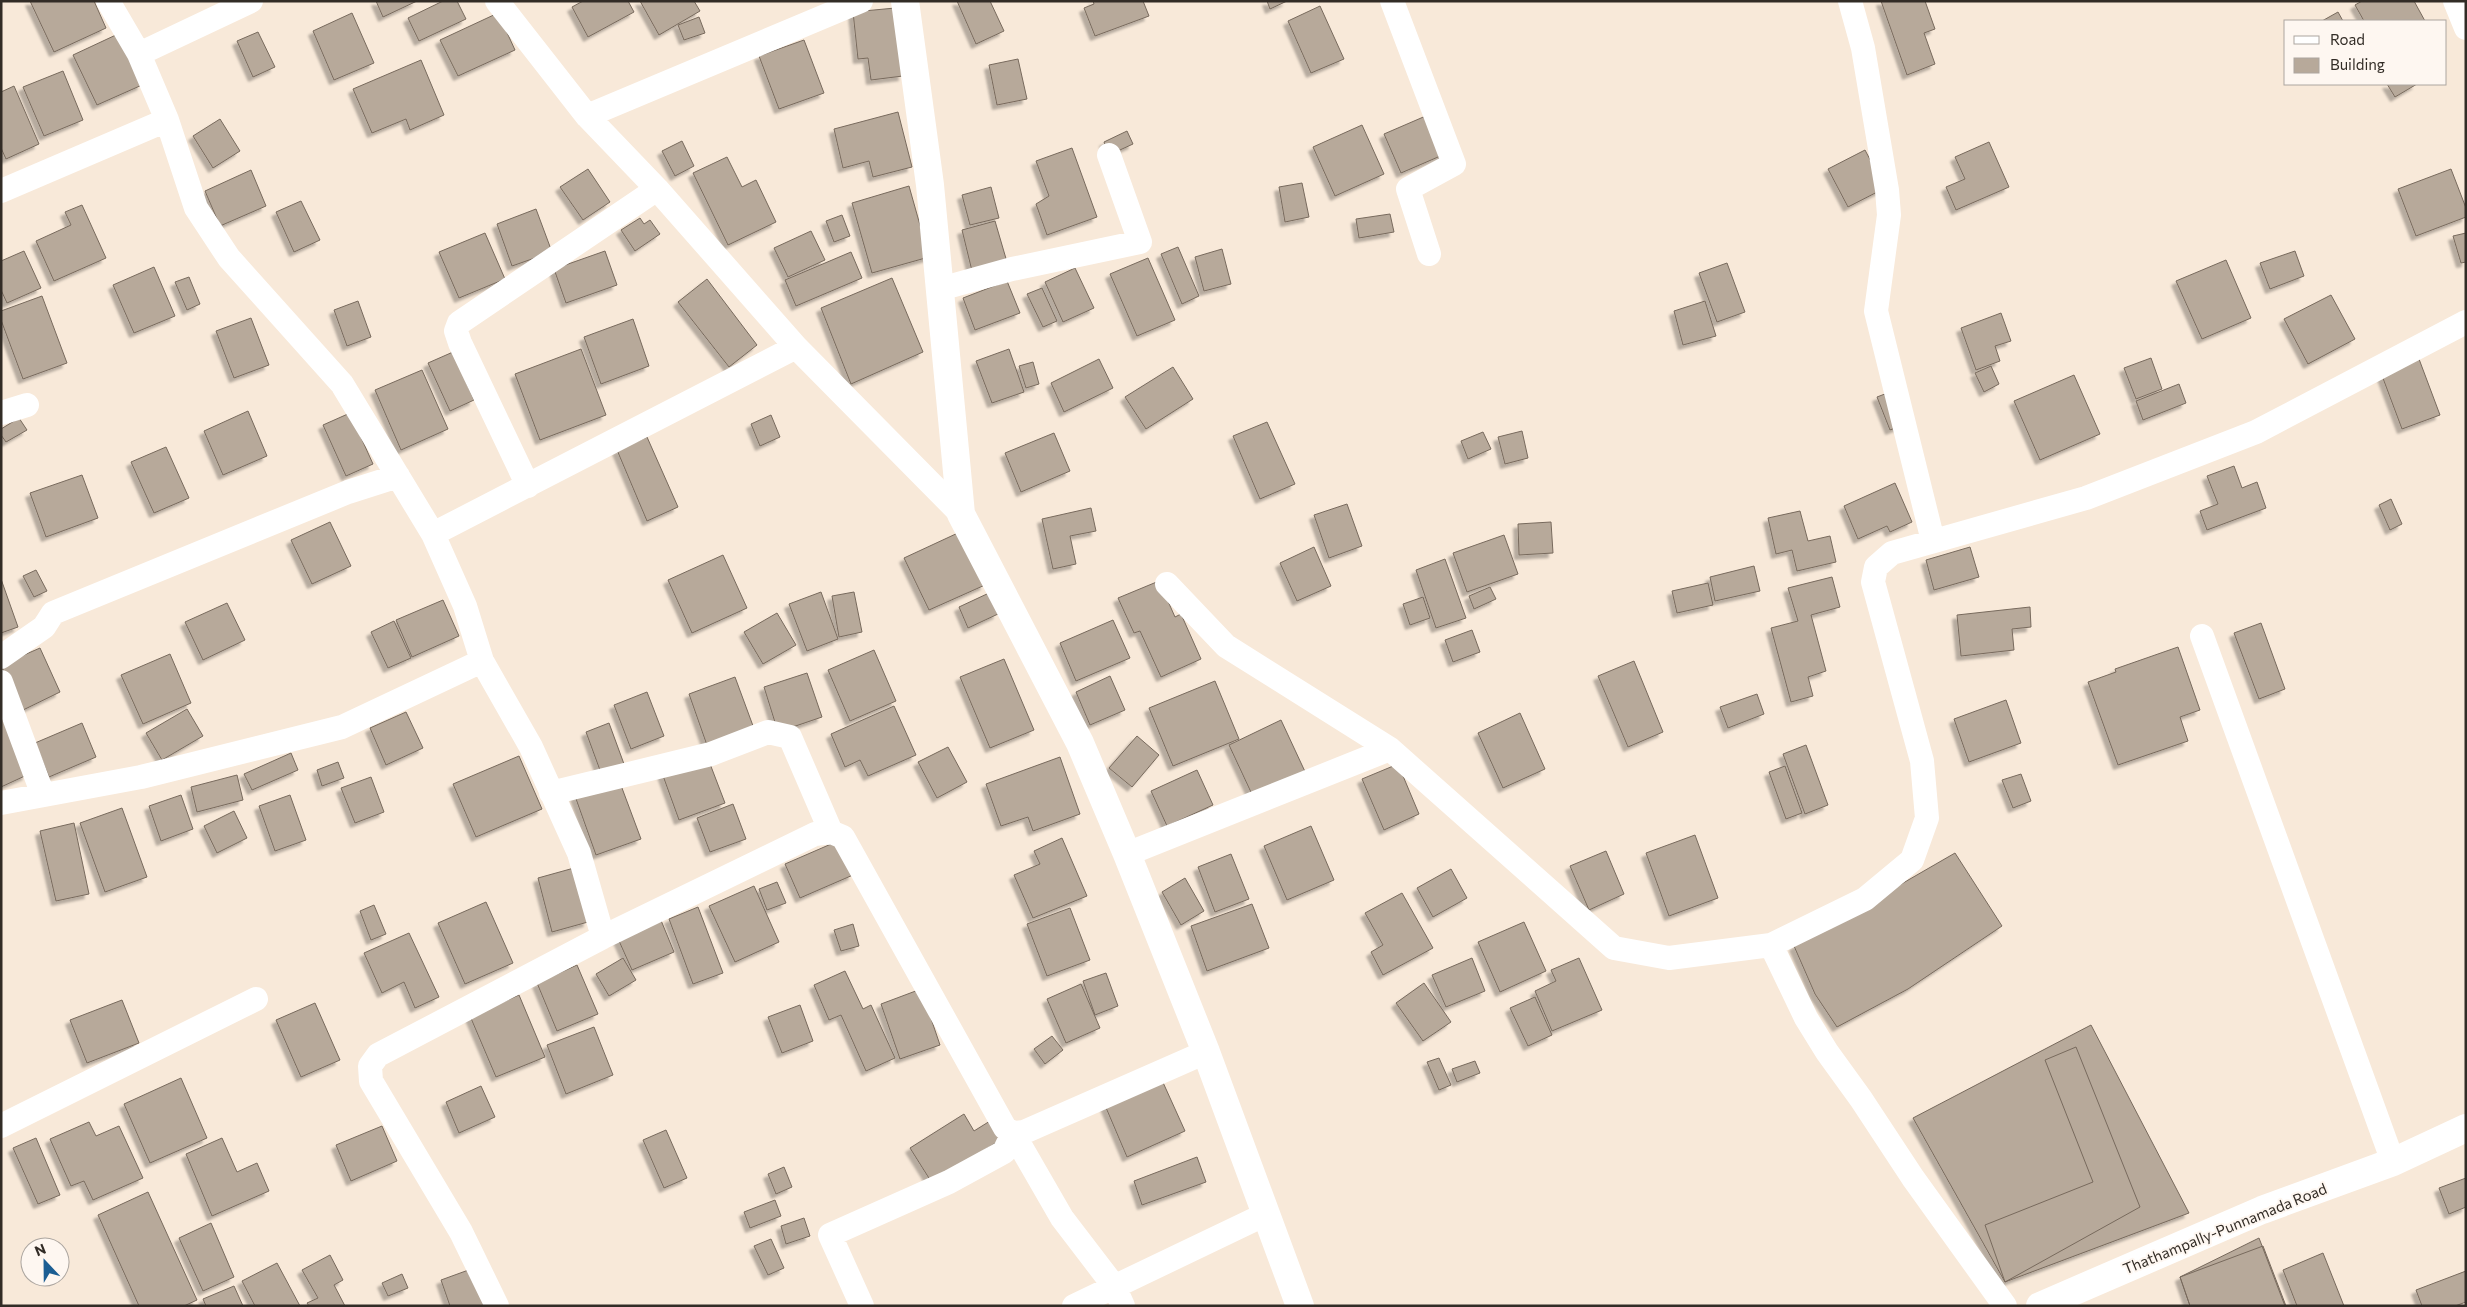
<svg xmlns="http://www.w3.org/2000/svg" width="2467" height="1307" viewBox="0 0 2467 1307" font-family="Commissioner,sans-serif">
	<style>
		.building { fill: #b7a99a; stroke: #786a5d; filter: url(#shadow) }
		.lines { fill: none; stroke-linecap: round; stroke-linejoin: round }
		.minor { stroke: #fff; stroke-width: 24 }
		.secondary { stroke: #fff; stroke-width: 28 }
		.labels { text-anchor: middle; stroke-width: 4; stroke-linejoin: round; paint-order: stroke }
		.street-label { font-size: 15px; fill: #322c26; stroke: #fef7f1 }
	</style>
	<defs>
		<filter id="shadow"><feDropShadow dx="-4.5" dy="4.5" stdDeviation="1" flood-color="#0004"/></filter>
	</defs>
	<rect width="100%" height="100%" fill="#f8e9d9"/>
	<path class="building" d="M30 1H94L106 28 54 52Z
		M376 1H417L383 17Z
		M443 1H457L466 19 419 41 408 18Z
		M583 1H628L634 12 588 37 572 7Z
		M640 1H694L700 11 659 35Z
		M957 1H990L1004 31 976 44Z
		M1093 1H1143L1149 16 1095 36 1084 8 1094 4Z
		M1267 1H1287L1270 9Z
		M1881 1H1925L1935 29 1924 33 1935 64 1907 75Z
		M2362 1H2414L2425 21H2364L2355 5Z
		M1320 6 1344 59 1311 73 1288 21Z
		M895 8 903 76 871 80 868 58 858 59 853 12Z
		M2338 12 2343 21H2322Z
		M352 13 374 63 334 80 313 31Z
		M498 13 515 50 458 76 440 40Z
		M699 17 705 33 684 40 678 25Z
		M258 32 275 67 253 77 237 41Z
		M118 34 142 85 97 105 73 55Z
		M804 40 824 93 779 109 759 56Z
		M1018 59 1027 99 997 105 989 65Z
		M421 60 444 115 410 130 406 119 372 133 353 89Z
		M63 71 83 120 44 136 23 87Z
		M2387 84H2417L2395 97Z
		M14 86 39 144 6 159 1 148V92Z
		M898 112 912 167 873 177 869 161 843 168 834 129Z
		M1428 115 1445 154 1401 173 1384 134Z
		M220 119 240 151 213 168 193 136Z
		M1362 125 1384 174 1335 196 1313 147Z
		M1127 131 1133 144 1109 155 1104 142Z
		M682 141 694 166 675 176 662 151Z
		M1989 142 2009 187 1956 210 1946 187 1965 179 1955 157Z
		M1072 148 1097 217 1047 235 1036 204 1049 196 1036 161Z
		M1865 150 1885 188 1848 207 1828 169Z
		M727 157 742 187 756 180 776 222 728 245 693 173Z
		M588 169 610 202 583 220 560 187Z
		M2451 169 2466 208V217L2416 236 2398 189Z
		M251 170 266 206 220 226 205 191Z
		M1302 183 1309 217 1285 222 1279 187Z
		M909 186 929 257 872 273 852 203Z
		M991 187 999 218 970 225 962 195Z
		M301 201 320 240 294 252 276 212Z
		M82 205 106 258 54 281 36 241 71 225 65 212Z
		M536 209 552 252 512 266 497 224Z
		M1390 214 1394 232 1359 238 1356 219Z
		M842 215 850 236 834 242 826 221Z
		M640 218 644 224 650 220 660 234 635 251 621 230Z
		M995 221 1007 262 972 271 962 230Z
		M811 231 825 260 788 277 774 248Z
		M485 233 505 279 459 298 439 252Z
		M2466 233V262L2461 263 2453 236Z
		M1178 247 1199 296 1182 304 1161 254Z
		M1222 249 1231 284 1204 291 1195 257Z
		M24 251 41 288 7 303 1 290V261Z
		M605 251 617 285 566 303 554 269Z
		M2295 251 2304 276 2270 289 2260 263Z
		M851 252 862 278 796 306 785 280Z
		M1148 258 1175 320 1137 336 1110 274Z
		M2226 260 2251 318 2202 339 2176 281Z
		M1727 263 1745 312 1717 322 1699 273Z
		M154 267 175 316 134 333 113 285Z
		M1075 268 1094 308 1063 322 1045 282Z
		M189 277 200 304 187 310 175 282Z
		M892 278 923 352 851 384 821 308Z
		M707 279 757 345 729 367 678 302Z
		M1007 281 1020 313 975 330 963 298Z
		M1042 288 1057 321 1043 327 1027 294Z
		M2331 295 2355 339 2308 364 2284 319Z
		M42 296 67 363 23 379 1 320V311Z
		M358 301 371 337 347 346 334 310Z
		M1705 301 1716 336 1683 345 1674 311Z
		M2001 313 2011 341 1995 346 2000 361 1976 370 1961 328Z
		M251 318 269 365 234 378 216 331Z
		M633 319 649 366 601 384 584 337Z
		M581 349 606 415 540 440 515 374Z
		M1009 349 1024 392 992 403 976 361Z
		M453 352 474 400 450 411 428 363Z
		M2151 358 2162 389 2136 399 2124 368Z
		M1099 359 1113 388 1064 412 1051 383Z
		M2419 359 2440 415 2402 429 2381 373Z
		M1033 362 1039 384 1026 388 1019 366Z
		M1991 366 1999 384 1984 392 1975 373Z
		M1173 367 1193 399 1146 429 1125 397Z
		M422 370 448 429 401 450 375 390Z
		M2074 375 2100 434 2040 460 2014 401Z
		M2179 384 2186 403 2143 420 2136 401Z
		M1890 392 1903 425 1890 430 1877 397Z
		M248 411 267 456 223 475 204 431Z
		M350 413 373 464 346 476 323 425Z
		M771 415 780 437 760 446 751 424Z
		M19 418 27 430 6 442 1 435V429Z
		M1267 422 1295 484 1260 499 1233 436Z
		M1522 431 1528 458 1505 464 1498 437Z
		M1483 432 1491 449 1468 459 1461 441Z
		M1054 433 1070 471 1021 492 1005 453Z
		M647 437 678 507 647 521 617 450Z
		M166 447 189 498 154 513 131 462Z
		M2234 466 2242 488 2257 482 2266 508 2207 530 2200 511 2218 504 2207 476Z
		M82 475 98 518 46 537 30 493Z
		M1895 483 1912 522 1890 532 1887 526 1858 539 1844 506Z
		M2391 499 2402 524 2390 530 2379 505Z
		M1347 504 1362 546 1329 558 1314 515Z
		M1091 508 1096 531 1070 536 1076 564 1053 569 1042 519Z
		M1800 511 1808 541 1830 536 1836 562 1797 571 1792 550 1776 554 1768 518Z
		M330 522 351 566 312 584 291 540Z
		M1551 522 1553 553 1519 555 1518 524Z
		M960 532 985 585 929 610 904 558Z
		M1504 535 1518 574 1467 592 1453 553Z
		M1314 547 1331 586 1297 601 1280 563Z
		M1970 547 1979 577 1934 590 1926 560Z
		M723 555 747 608 692 633 668 580Z
		M1445 559 1466 618 1436 628 1416 570Z
		M1754 566 1760 591 1715 601 1710 577Z
		M36 570 47 591 34 597 23 576Z
		M1832 577 1840 607 1811 615 1826 671 1808 677 1813 696 1791 702 1771 628 1798 621 1788 588Z
		M1 579 18 627 1 633Z
		M1159 581 1175 617 1181 614 1201 659 1161 677 1140 631 1134 633 1118 598Z
		M1708 583 1713 605 1677 613 1672 591Z
		M1490 587 1496 599 1474 609 1469 596Z
		M821 592 838 639 807 651 789 604Z
		M854 592 862 632 839 637 832 596Z
		M989 593 998 614 968 628 959 607Z
		M1423 597 1430 618 1410 625 1403 604Z
		M443 600 459 636 412 657 396 620Z
		M227 603 245 640 203 660 185 622Z
		M2030 607 2031 627 2012 629 2014 650 1961 656 1957 615Z
		M777 613 796 645 763 664 744 632Z
		M1113 620 1130 658 1076 681 1060 643Z
		M394 621 411 658 388 668 371 632Z
		M2261 623 2285 689 2259 699 2234 633Z
		M1472 630 1480 652 1453 662 1445 640Z
		M2178 647 2200 710 2180 717 2188 741 2118 765 2088 682 2116 672 2115 669Z
		M40 648 60 692 21 711 1 665Z
		M874 650 896 701 850 721 828 670Z
		M170 654 191 703 143 724 121 675Z
		M1004 659 1034 730 990 748 960 677Z
		M1634 661 1663 732 1628 747 1598 676Z
		M807 673 822 717 778 732 764 687Z
		M1110 676 1125 710 1090 725 1076 692Z
		M735 677 756 734 709 751 689 694Z
		M1215 681 1239 739 1173 766 1149 708Z
		M647 692 664 736 631 749 614 705Z
		M1757 694 1764 714 1728 728 1720 707Z
		M2006 700 2021 743 1969 762 1954 719Z
		M894 706 916 755 868 776 860 760 845 767 831 734Z
		M187 709 203 736 162 760 146 733Z
		M406 712 423 748 386 765 370 728Z
		M1520 713 1545 769 1503 788 1478 733Z
		M1 715 27 775 1 787Z
		M1281 720 1308 778 1256 803 1229 745Z
		M82 723 96 757 49 777 35 743Z
		M609 723 624 764 601 773 586 732Z
		M1137 736 1159 755 1132 787 1109 768Z
		M1806 745 1828 805 1805 814 1783 754Z
		M948 747 967 782 937 798 918 762Z
		M291 753 298 770 252 790 244 774Z
		M519 756 542 809 476 837 453 784Z
		M707 756 725 803 679 820 662 773Z
		M1060 757 1080 814 1033 831 1028 817 1001 826 986 784Z
		M338 762 344 778 322 786 317 770Z
		M1398 764 1419 814 1384 830 1362 779Z
		M1785 766 1802 813 1786 819 1769 772Z
		M1197 770 1213 805 1167 826 1151 791Z
		M2021 774 2031 801 2013 808 2002 780Z
		M237 775 243 800 197 812 191 787Z
		M371 777 384 812 355 823 341 788Z
		M619 780 641 839 596 855 575 796Z
		M181 795 193 829 161 841 149 806Z
		M290 795 306 840 275 851 259 806Z
		M733 804 746 839 710 852 697 818Z
		M122 808 147 877 105 892 80 823Z
		M234 811 247 838 217 853 204 826Z
		M74 823 89 894 56 901 40 831Z
		M1311 826 1334 880 1287 900 1264 846Z
		M1695 835 1718 898 1669 916 1646 853Z
		M1062 838 1087 896 1033 918 1014 875 1040 864 1034 851Z
		M838 841 853 875 800 898 785 864Z
		M1606 851 1624 894 1589 910 1570 866Z
		M1955 853 2002 926 1908 989 1837 1027 1815 994 1794 946Z
		M1231 854 1249 899 1215 912 1198 867Z
		M574 868 588 922 552 932 538 878Z
		M1451 869 1467 898 1433 917 1417 888Z
		M1185 878 1204 911 1181 925 1162 892Z
		M777 882 786 903 767 910 759 889Z
		M754 886 779 942 735 962 709 906Z
		M1402 893 1433 948 1383 975 1371 952 1383 945 1365 913Z
		M486 902 513 963 465 984 438 923Z
		M1252 904 1269 948 1207 971 1191 926Z
		M374 905 386 934 371 940 360 911Z
		M698 907 723 973 693 984 669 919Z
		M1070 908 1090 960 1047 976 1027 924Z
		M658 913 674 952 632 970 615 932Z
		M1524 922 1546 971 1500 992 1478 942Z
		M853 924 859 946 841 951 834 930Z
		M409 933 439 997 415 1008 404 982 382 993 364 953Z
		M623 958 636 980 609 996 596 974Z
		M1472 958 1485 991 1446 1007 1432 975Z
		M1579 958 1602 1010 1552 1031 1535 991 1556 981 1551 970Z
		M577 965 598 1014 557 1031 537 983Z
		M845 971 863 1009 871 1005 895 1058 866 1071 841 1015 829 1020 814 985Z
		M1106 973 1118 1006 1095 1015 1083 981Z
		M1424 983 1451 1022 1423 1041 1396 1003Z
		M1081 984 1100 1028 1066 1043 1047 999Z
		M921 989 940 1045 900 1059 881 1004Z
		M519 995 545 1057 496 1077 470 1016Z
		M1535 997 1552 1035 1528 1046 1510 1008Z
		M122 1000 139 1043 87 1063 70 1020Z
		M315 1003 340 1060 301 1077 276 1020Z
		M800 1005 813 1041 782 1053 768 1017Z
		M2091 1025 2189 1213 2005 1282 1913 1118Z
		M594 1027 613 1075 566 1094 547 1045Z
		M1052 1036 1063 1050 1045 1064 1034 1049Z
		M2076 1047 2140 1207 2005 1282 1985 1225 2093 1182 2045 1060Z
		M1439 1058 1451 1085 1439 1090 1427 1062Z
		M1475 1061 1480 1073 1457 1082 1452 1069Z
		M181 1078 207 1138 150 1163 124 1104Z
		M1161 1078 1185 1131 1127 1157 1104 1103Z
		M481 1086 495 1117 459 1133 446 1102Z
		M964 1114 974 1131 990 1121 1002 1139 932 1183 910 1148Z
		M89 1122 96 1136 119 1126 143 1178 93 1200 84 1181 71 1186 50 1139Z
		M382 1126 397 1161 351 1181 336 1145Z
		M666 1130 687 1178 664 1188 643 1140Z
		M36 1138 60 1195 38 1204 13 1148Z
		M222 1138 237 1172 257 1163 269 1191 212 1216 186 1154Z
		M1197 1157 1206 1182 1142 1205 1134 1181Z
		M784 1167 792 1187 776 1194 768 1174Z
		M2466 1178V1207L2449 1214 2439 1188Z
		M148 1192 197 1300 184 1306H139L98 1215Z
		M775 1200 781 1216 750 1228 744 1212Z
		M804 1218 810 1236 786 1244 781 1226Z
		M211 1223 234 1277 203 1291 179 1238Z
		M2259 1238 2285 1306H2190L2180 1277Z
		M771 1239 784 1268 768 1275 754 1246Z
		M2263 1246 2286 1306H2190L2180 1277Z
		M2323 1253 2344 1306H2297L2283 1270Z
		M330 1255 343 1280 334 1285 345 1306H309L307 1303 318 1298 302 1270Z
		M277 1263 300 1306H255L242 1281Z
		M474 1268 488 1306H450L441 1280Z
		M2466 1271V1302L2455 1306H2422L2416 1290Z
		M402 1274 408 1288 388 1296 382 1283Z
		M234 1286 243 1306H206L203 1299Z"/>
	<g class="lines">
		<path class="minor" d="M497 1 587 116 657 189 796 347 961 514
			M1392 1 1454 164 1408 189 1429 254
			M1850 1 1863 48 1887 190 1889 215 1876 311 1933 541
			M2455 1 2466 28
			M139 54 251 1
			M587 116 861 1
			M1 191 167 120
			M940 289 1012 269 1140 242 1109 155
			M1 413 27 405
			M528 486 460 343 456 331 459 323 657 189
			M433 534 796 347
			M1167 584 1226 646 1390 749 1614 948 1669 958 1771 945 1865 899 1912 860 1927 818 1922 761 1873 582 1876 567 1892 553 2086 498 2256 432 2466 322
			M2202 636 2393 1162
			M1 657 44 627 53 613 348 492 398 476
			M482 661 531 747 579 853 603 937
			M1 682 43 795
			M551 793 711 754 768 732 790 737 831 832
			M1 803 141 777 342 727 482 661 465 606 433 534 342 384 229 258 196 208 167 120 139 54 108 1
			M1127 854 1390 749
			M1771 945 1806 1018 1827 1052 1861 1099 1913 1178 2005 1306
			M1 1126 256 999
			M1013 1133 1062 1218 1114 1286 1123 1306
			M497 1306 461 1232 371 1081 370 1066 378 1055 603 937 815 834 831 832 843 837 1005 1128 1013 1133 1024 1132 1206 1052
			M862 1306 830 1235 949 1182 1004 1152 1013 1133
			M1074 1306 1266 1214"/>
		<path class="secondary" d="M905 1 930 185 961 514 1080 743 1127 854 1206 1052 1300 1306
			M2040 1306 2262 1210 2393 1162 2466 1128"/>
	</g>
	<g class="labels">
		<g class="street-label">
			<text transform="translate(2225 1229) rotate(-22)" y="5">Thathampally-Punnamada Road</text>
		</g>
	</g>
	<rect width="2467" height="1307" fill="none" stroke="#322c26" stroke-width="5"/>
	<rect x="2284" y="20" width="162" height="65" fill="#fef7f1" stroke="#aca6a0"/>
	<rect x="2294" y="36" width="25" height="8" fill="#ffffff" stroke="#aca6a0"/>
	<text x="2330" y="45" font-size="15" fill="#322c26">Road</text>
	<rect x="2294" y="58" width="25" height="15" fill="#b7a99a" stroke="#aca6a0"/>
	<text x="2330" y="70" font-size="15" fill="#322c26">Building</text>
	<g transform="translate(45 1262) rotate(338)"><circle r="24" fill="#fef7f1" stroke="#aca6a0"/>
	<path d="M0-4L9 19L0 12L-9 19Z" fill="#1c5e93"/>
	<text y="-8" font-size="14" font-weight="bold" text-anchor="middle" fill="#322c26">N</text>
	</g>
</svg>
